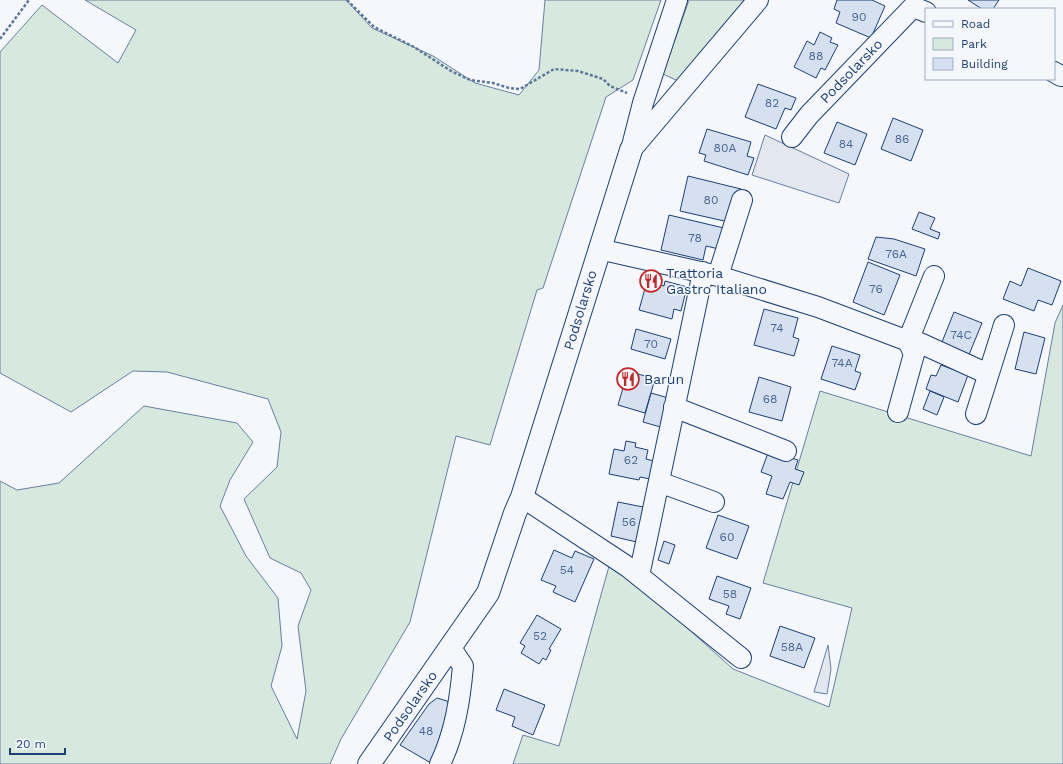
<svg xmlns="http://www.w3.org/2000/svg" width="1063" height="764" viewBox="0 0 1063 764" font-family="'Work Sans',sans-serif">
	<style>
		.green { fill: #d7e8df; stroke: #687fa3 }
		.parking { fill: #e3e8f0; stroke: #687fa3 }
		.building { fill: #d5e0f0; stroke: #1d3f73 }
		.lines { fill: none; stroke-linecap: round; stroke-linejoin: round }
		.minor-casing { stroke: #1d3f73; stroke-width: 22 }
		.major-casing { stroke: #1d3f73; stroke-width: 24 }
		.path { stroke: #5e769c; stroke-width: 2.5; stroke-dasharray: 3 2; stroke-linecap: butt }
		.minor { stroke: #f4f7fb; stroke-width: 20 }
		.major { stroke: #f4f7fb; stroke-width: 22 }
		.labels { text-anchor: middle; stroke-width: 3; stroke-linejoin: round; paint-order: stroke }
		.number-label { font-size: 12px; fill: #4b6792 }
		.street-label { font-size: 14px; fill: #1d3f73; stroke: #f4f7fb }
		.poi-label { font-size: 14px; fill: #1d3f73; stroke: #f4f7fb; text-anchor: start }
	</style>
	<rect width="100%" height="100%" fill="#f4f7fb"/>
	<path class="green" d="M85 0H346L372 28 433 56 475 83 519 95 539 70 545 0H661L633 80 606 97 543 288 537 290 490 445 456 436 410 622 341 739 330 764H0V481L17 490 59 483 144 406 237 423 253 442 230 480 220 506 246 556 278 598 282 646 271 686 297 739 306 691 298 626 311 590 301 573 270 558 244 499 277 467 281 432 268 399 167 372 133 371 71 412 0 373V52L42 5 118 63 136 30Z
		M689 0H748L678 81 663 74Z
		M1063 305V764H513L523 735 559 746 611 559 733 669 829 707 852 608 763 583 820 391 1031 456 1055 323Z"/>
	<path class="parking" d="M765 135 849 174 839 203 752 175Z
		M828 645 831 669 827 694 814 692Z"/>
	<path class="building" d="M837 0H872L885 6 871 38 836 23 840 12 834 9Z
		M968 0H999L993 9H982Z
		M820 32 832 38 830 42 838 45 825 70 821 68 816 78 794 67 807 41 814 45Z
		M758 84 796 98 791 110 785 108 776 129 745 117Z
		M893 118 923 130 911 161 881 149Z
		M837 122 867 134 855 165 824 153Z
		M707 129 751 142 747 156 754 158 748 175 704 161 706 155 699 153Z
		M688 176 741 189 733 223 680 211Z
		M919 212 935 218 930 229 940 233 938 239 912 229Z
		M669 215 728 229 723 250 706 246 703 260 661 250Z
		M876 237 894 239 925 249 916 276 868 259Z
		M868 262 900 275 884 315 853 302Z
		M1028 268 1061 281 1052 305 1038 300 1034 311 1003 299 1010 281 1021 286Z
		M647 281 664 286 665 281 687 287 681 311 674 309 672 319 639 310Z
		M764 309 798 318 793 337 799 339 794 356 754 345Z
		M954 312 982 323 968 357 940 347Z
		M636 329 671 339 665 359 631 349Z
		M1024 332 1045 338 1036 374 1015 369Z
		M832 346 860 355 855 371 861 373 855 390 821 379Z
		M941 365 968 375 958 402 926 389 931 375 936 376Z
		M628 371 655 379 645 413 618 405Z
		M759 377 791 387 782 421 749 412Z
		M930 391 944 397 937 415 923 409Z
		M651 393 672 399 664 428 643 422Z
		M626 441 636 443 635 447 648 450 646 459 654 461 650 479 640 477 639 480 609 474 614 449 624 451Z
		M768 453 779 454 798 460 795 469 804 472 799 485 790 482 783 499 766 494 772 476 761 472Z
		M618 502 648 508 641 543 611 536Z
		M718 515 749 526 737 559 706 548Z
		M664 541 675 545 669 564 658 560Z
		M554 550 572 558 575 551 594 559 575 602 553 592 556 586 541 580Z
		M717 576 751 588 740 619 726 614 729 606 709 599Z
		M537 615 561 629 549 649 551 650 546 660 543 658 539 664 521 653 525 646 520 643Z
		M780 626 815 638 804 668 770 656Z
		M504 689 545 705 533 735 512 726 515 717 496 710Z
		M437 698 447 701 450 706 431 763 400 745 429 704Z"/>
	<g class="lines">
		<g class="minor-casing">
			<path id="minor" d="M1054 72 1061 76
				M792 137 809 115 913 7 926 12
				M632 146 643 103 677 0
				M631 150 758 0
				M599 249 718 276 818 307 908 341 934 276
				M718 276 742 200
				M908 341 920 343 988 374
				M674 407 786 451
				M898 412 914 354 908 341
				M976 414 1004 325
				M659 482 714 502
				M522 497 628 567 741 658
				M639 576 703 272
				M440 764C455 733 460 700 463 666L451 648"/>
		</g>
		<g class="major-casing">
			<path id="major" d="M369 764 488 593 515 513 522 497 631 150"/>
		</g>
		<path class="path" d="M347 0 374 27 414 47 451 71 470 80 493 83 509 88 520 89 554 69 578 71 603 79 610 86 627 93
			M0 39 29 0"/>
		<use href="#minor" class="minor"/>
		<use href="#major" class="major"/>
	</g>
	<defs>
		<g id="restaurant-ring" transform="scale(1.15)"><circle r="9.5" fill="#f4f7fb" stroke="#c62828" stroke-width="1.5"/><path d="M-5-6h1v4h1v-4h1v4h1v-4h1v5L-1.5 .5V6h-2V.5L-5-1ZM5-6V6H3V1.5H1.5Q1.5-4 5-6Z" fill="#c62828"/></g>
	</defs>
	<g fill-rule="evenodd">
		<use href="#restaurant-ring" x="651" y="281"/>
		<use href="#restaurant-ring" x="628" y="379"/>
	</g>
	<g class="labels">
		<g class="number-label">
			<text x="859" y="21">90</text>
			<text x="816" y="60">88</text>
			<text x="772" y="107">82</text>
			<text x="902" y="143">86</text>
			<text x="846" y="148">84</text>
			<text x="725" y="152">80A</text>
			<text x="711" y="204">80</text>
			<text x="695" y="242">78</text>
			<text x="896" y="258">76A</text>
			<text x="876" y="293">76</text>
			<text x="777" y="332">74</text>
			<text x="961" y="339">74C</text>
			<text x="651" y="348">70</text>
			<text x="842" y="367">74A</text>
			<text x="770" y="403">68</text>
			<text x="631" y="464">62</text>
			<text x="629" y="526">56</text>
			<text x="727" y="541">60</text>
			<text x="567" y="574">54</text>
			<text x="730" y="598">58</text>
			<text x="540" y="640">52</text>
			<text x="792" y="651">58A</text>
			<text x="426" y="735">48</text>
		</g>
		<g class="street-label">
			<text transform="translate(851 71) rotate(-46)" y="5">Podsolarsko</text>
			<text transform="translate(580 310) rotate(-73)" y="5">Podsolarsko</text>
			<text transform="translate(410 706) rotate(-55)" y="5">Podsolarsko</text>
		</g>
		<g class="poi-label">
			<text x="666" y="278">Trattoria<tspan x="666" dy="16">Gastro Italiano</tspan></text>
			<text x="644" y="384">Barun</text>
		</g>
	</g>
	<rect x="925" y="8" width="130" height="72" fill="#f4f7fb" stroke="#9eadc5"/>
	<rect x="933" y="21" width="20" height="6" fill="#f4f7fb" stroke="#9eadc5"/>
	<text x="961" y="28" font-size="12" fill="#1d3f73">Road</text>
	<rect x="933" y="38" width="20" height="12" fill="#d7e8df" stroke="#9eadc5"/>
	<text x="961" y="48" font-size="12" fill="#1d3f73">Park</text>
	<rect x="933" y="58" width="20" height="12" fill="#d5e0f0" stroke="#9eadc5"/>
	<text x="961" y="68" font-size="12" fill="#1d3f73">Building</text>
	<path d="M10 748v6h55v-6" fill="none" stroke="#1d3f73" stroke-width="2"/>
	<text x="16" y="748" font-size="12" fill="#1d3f73" stroke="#f4f7fb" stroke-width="3" paint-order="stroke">20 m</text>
</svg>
